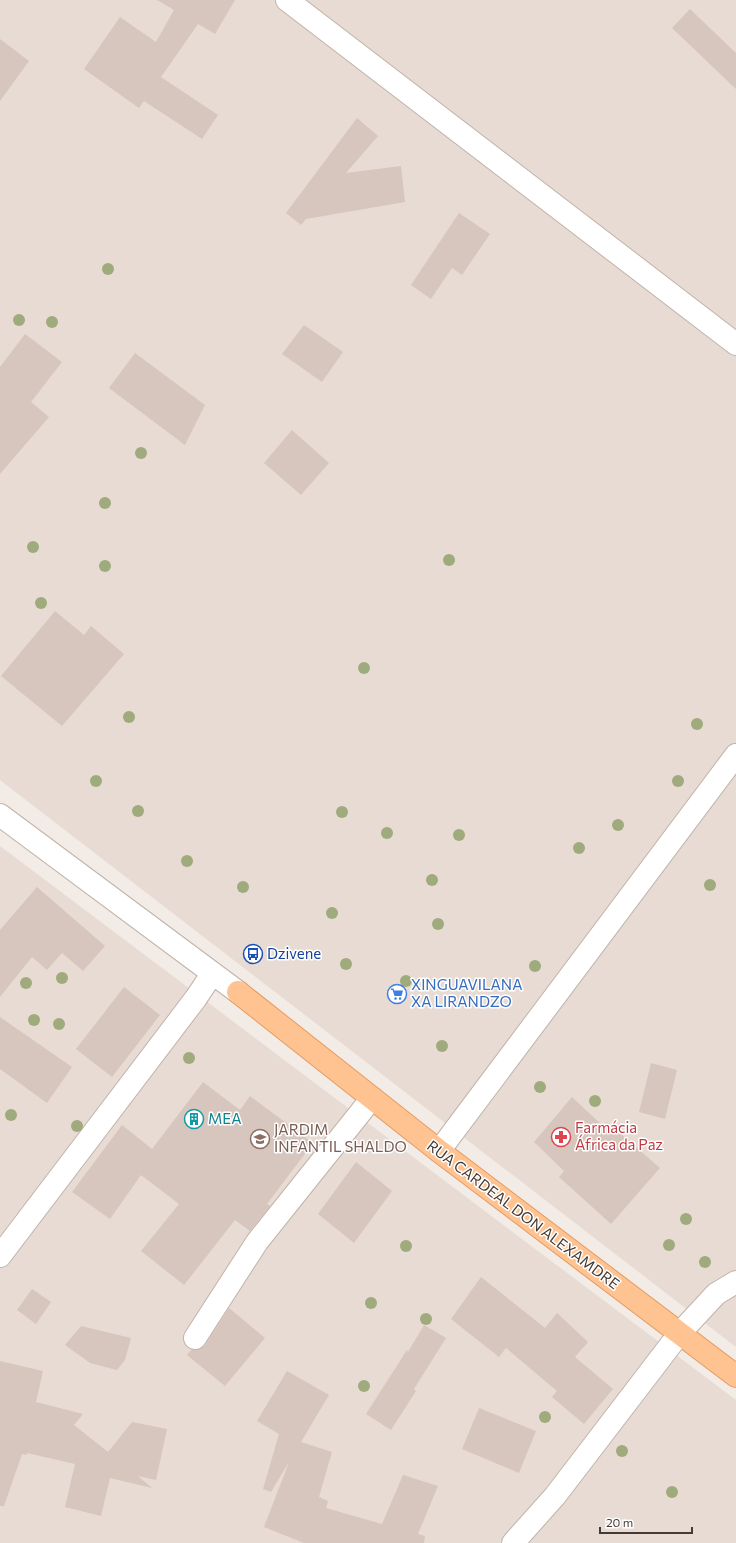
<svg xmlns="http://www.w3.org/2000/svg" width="736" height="1543" viewBox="0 0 736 1543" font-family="Commissioner,sans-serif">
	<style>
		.residential { fill: #e7dbd3 }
		.building { fill: #d7c6bd }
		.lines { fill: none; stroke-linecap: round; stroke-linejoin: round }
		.minor-casing { stroke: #c1b3aa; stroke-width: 24 }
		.major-casing { stroke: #e59b60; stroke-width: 24 }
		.minor { stroke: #fff; stroke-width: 22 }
		.major { stroke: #ffc391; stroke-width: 22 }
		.tree { fill: #9fab7c }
		.labels { text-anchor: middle; stroke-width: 3; stroke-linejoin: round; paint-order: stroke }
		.transit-label { font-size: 15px; fill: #164399; stroke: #fff; text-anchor: start }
		.shop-label { font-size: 15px; fill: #366cbe; stroke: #fff; text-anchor: start }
		.culture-label { font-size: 15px; fill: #0d838f; stroke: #fff; text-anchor: start }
		.health-label { font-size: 15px; fill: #be3a42; stroke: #fff; text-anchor: start }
		.education-label { font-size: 15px; fill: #785e54; stroke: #fff; text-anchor: start }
		.street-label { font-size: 15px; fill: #453a34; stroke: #fff }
	</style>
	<rect width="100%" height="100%" fill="#f3ebe5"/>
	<path class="residential" d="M0 0H736V1347L0 780Z
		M0 846 736 1400V1543H0Z"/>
	<path class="building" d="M157 0H235L215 34 198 24 161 77 218 115 202 139 144 101 139 108 84 69 120 17 156 42 174 10Z
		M690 9 736 53V89L672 28Z
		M0 39 29 61 0 101Z
		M357 118 378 136 346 173 401 166 405 202 306 219 301 225 286 213Z
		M459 213 490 234 462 275 452 268 431 299 411 285Z
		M304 325 343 352 322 382 282 354Z
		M25 334 62 362 31 402 49 417 0 474V367Z
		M135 353 205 405 185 445 109 388Z
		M292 430 329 463 301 495 264 463Z
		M55 611 84 635 91 626 124 654 62 726 1 676Z
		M37 887 105 946 83 971 62 953 47 970 32 957 0 997V930Z
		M124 987 160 1015 112 1077 76 1049Z
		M0 1017 72 1067 47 1103 0 1069Z
		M651 1063 677 1070 665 1119 639 1112Z
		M203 1082 240 1110 250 1096 313 1143 267 1204 270 1206 250 1231 235 1220 184 1285 141 1251 179 1204 141 1175 110 1219 72 1192 122 1125 152 1149Z
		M572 1097 603 1126 607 1122 660 1168 611 1224 559 1177 564 1171 534 1142Z
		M356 1162 392 1191 354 1243 318 1214Z
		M481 1277 545 1328 557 1313 588 1342 575 1357 613 1389 584 1424 552 1397 557 1391 506 1348 499 1357 451 1319Z
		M32 1289 51 1302 36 1324 17 1310Z
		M229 1308 265 1338 225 1386 187 1355 191 1350 200 1349 205 1345Z
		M424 1325 446 1338 414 1389 416 1391 391 1430 366 1414 407 1350 408 1352Z
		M81 1326 131 1338 125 1360 117 1370 90 1363 65 1345Z
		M0 1361 43 1371 36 1402 83 1414 74 1425 108 1452 132 1422 167 1429 156 1480 138 1476 152 1488 110 1478 101 1516 65 1507 75 1464 27 1453V1455L22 1454 4 1506H0Z
		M287 1371 329 1395 301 1442 332 1452 319 1497 328 1501 326 1508 382 1524 403 1475 438 1486 418 1534 425 1536 424 1543H304L264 1527 289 1462 271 1492 263 1489 279 1434 257 1421Z
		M479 1408 536 1431 519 1473 462 1449Z"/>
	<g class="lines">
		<g class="minor-casing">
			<path id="minor" d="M287 0 736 344
				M0 815 238 992
				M439 1151 736 755
				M0 1256 196 998 212 974
				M195 1338 257 1242 372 1098
				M513 1543 555 1496 679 1334 716 1294 736 1282"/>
		</g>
		<g class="major-casing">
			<path id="major" d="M238 992 439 1151 736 1376"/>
		</g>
		<use href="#minor" class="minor"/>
		<use href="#major" class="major"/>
	</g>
	<g class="tree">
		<circle cx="108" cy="269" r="6"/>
		<circle cx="19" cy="320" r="6"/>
		<circle cx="52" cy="322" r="6"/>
		<circle cx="141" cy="453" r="6"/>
		<circle cx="105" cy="503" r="6"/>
		<circle cx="33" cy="547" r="6"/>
		<circle cx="449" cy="560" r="6"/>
		<circle cx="105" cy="566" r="6"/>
		<circle cx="41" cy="603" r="6"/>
		<circle cx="364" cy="668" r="6"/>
		<circle cx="129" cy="717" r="6"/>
		<circle cx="697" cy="724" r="6"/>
		<circle cx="96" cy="781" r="6"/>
		<circle cx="678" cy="781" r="6"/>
		<circle cx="138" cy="811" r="6"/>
		<circle cx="342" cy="812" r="6"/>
		<circle cx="618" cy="825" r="6"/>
		<circle cx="387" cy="833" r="6"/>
		<circle cx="459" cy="835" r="6"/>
		<circle cx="579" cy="848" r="6"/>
		<circle cx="187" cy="861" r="6"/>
		<circle cx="432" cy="880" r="6"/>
		<circle cx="710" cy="885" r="6"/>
		<circle cx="243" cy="887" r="6"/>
		<circle cx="332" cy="913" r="6"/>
		<circle cx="438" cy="924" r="6"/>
		<circle cx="346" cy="964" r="6"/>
		<circle cx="535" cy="966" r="6"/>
		<circle cx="62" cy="978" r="6"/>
		<circle cx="406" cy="981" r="6"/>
		<circle cx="26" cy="983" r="6"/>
		<circle cx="34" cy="1020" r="6"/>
		<circle cx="59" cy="1024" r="6"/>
		<circle cx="442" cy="1046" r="6"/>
		<circle cx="189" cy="1058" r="6"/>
		<circle cx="540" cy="1087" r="6"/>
		<circle cx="595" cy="1101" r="6"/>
		<circle cx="11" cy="1115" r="6"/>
		<circle cx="77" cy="1126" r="6"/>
		<circle cx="686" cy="1219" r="6"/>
		<circle cx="669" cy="1245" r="6"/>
		<circle cx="406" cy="1246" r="6"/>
		<circle cx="705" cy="1262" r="6"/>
		<circle cx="371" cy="1303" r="6"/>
		<circle cx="426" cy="1319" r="6"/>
		<circle cx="364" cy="1386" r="6"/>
		<circle cx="545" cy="1417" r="6"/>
		<circle cx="622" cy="1451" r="6"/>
		<circle cx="672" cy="1492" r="6"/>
	</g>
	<defs>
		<g id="bus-ring" transform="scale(1)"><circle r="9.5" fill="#fff" stroke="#1a4fb4" stroke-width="1.5"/><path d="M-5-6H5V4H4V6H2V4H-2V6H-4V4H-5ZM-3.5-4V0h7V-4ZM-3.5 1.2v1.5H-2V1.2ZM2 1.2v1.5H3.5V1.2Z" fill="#1a4fb4"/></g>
		<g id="supermarket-ring" transform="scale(1)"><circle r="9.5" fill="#fff" stroke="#3f7fe0" stroke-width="1.5"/><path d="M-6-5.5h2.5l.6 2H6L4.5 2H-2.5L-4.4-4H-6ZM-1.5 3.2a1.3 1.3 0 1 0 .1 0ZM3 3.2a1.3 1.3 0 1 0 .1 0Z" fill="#3f7fe0"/></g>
		<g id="building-ring" transform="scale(1)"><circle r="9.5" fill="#fff" stroke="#0f9aa8" stroke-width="1.5"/><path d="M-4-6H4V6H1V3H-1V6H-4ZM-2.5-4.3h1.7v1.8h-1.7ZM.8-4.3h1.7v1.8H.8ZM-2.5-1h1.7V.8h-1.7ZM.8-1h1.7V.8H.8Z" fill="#0f9aa8"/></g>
		<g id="pharmacy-ring" transform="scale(1)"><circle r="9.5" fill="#fff" stroke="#e0444e" stroke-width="1.5"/><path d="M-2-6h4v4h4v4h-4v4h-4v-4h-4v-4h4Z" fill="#e0444e"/></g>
		<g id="school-ring" transform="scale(1)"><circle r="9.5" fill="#fff" stroke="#8d6e63" stroke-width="1.5"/><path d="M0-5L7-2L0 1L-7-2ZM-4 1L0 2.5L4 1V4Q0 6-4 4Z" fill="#8d6e63"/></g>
	</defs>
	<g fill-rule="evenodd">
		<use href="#bus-ring" x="253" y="954"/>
		<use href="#supermarket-ring" x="397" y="994"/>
		<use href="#building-ring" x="194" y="1119"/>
		<use href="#pharmacy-ring" x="561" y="1137"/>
		<use href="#school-ring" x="260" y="1139"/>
	</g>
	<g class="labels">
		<g class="transit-label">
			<text x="267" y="959">Dzivene</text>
		</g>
		<g class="shop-label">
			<text x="411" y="990">XINGUAVILANA<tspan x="411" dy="17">XA LIRANDZO</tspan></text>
		</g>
		<g class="culture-label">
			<text x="208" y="1124">MEA</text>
		</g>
		<g class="health-label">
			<text x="575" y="1133">Farmácia<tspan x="575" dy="17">África da Paz</tspan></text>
		</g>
		<g class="education-label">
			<text x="274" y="1135">JARDIM<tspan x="274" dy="17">INFANTIL SHALDO</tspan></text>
		</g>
		<g class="street-label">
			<text transform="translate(523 1215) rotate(37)" y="5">RUA CARDEAL DON ALEXAMDRE</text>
		</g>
	</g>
	<path d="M600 1527v6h92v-6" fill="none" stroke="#453a34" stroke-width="2"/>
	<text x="606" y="1527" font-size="12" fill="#453a34" stroke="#ffffff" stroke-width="3" paint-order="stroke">20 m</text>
</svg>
